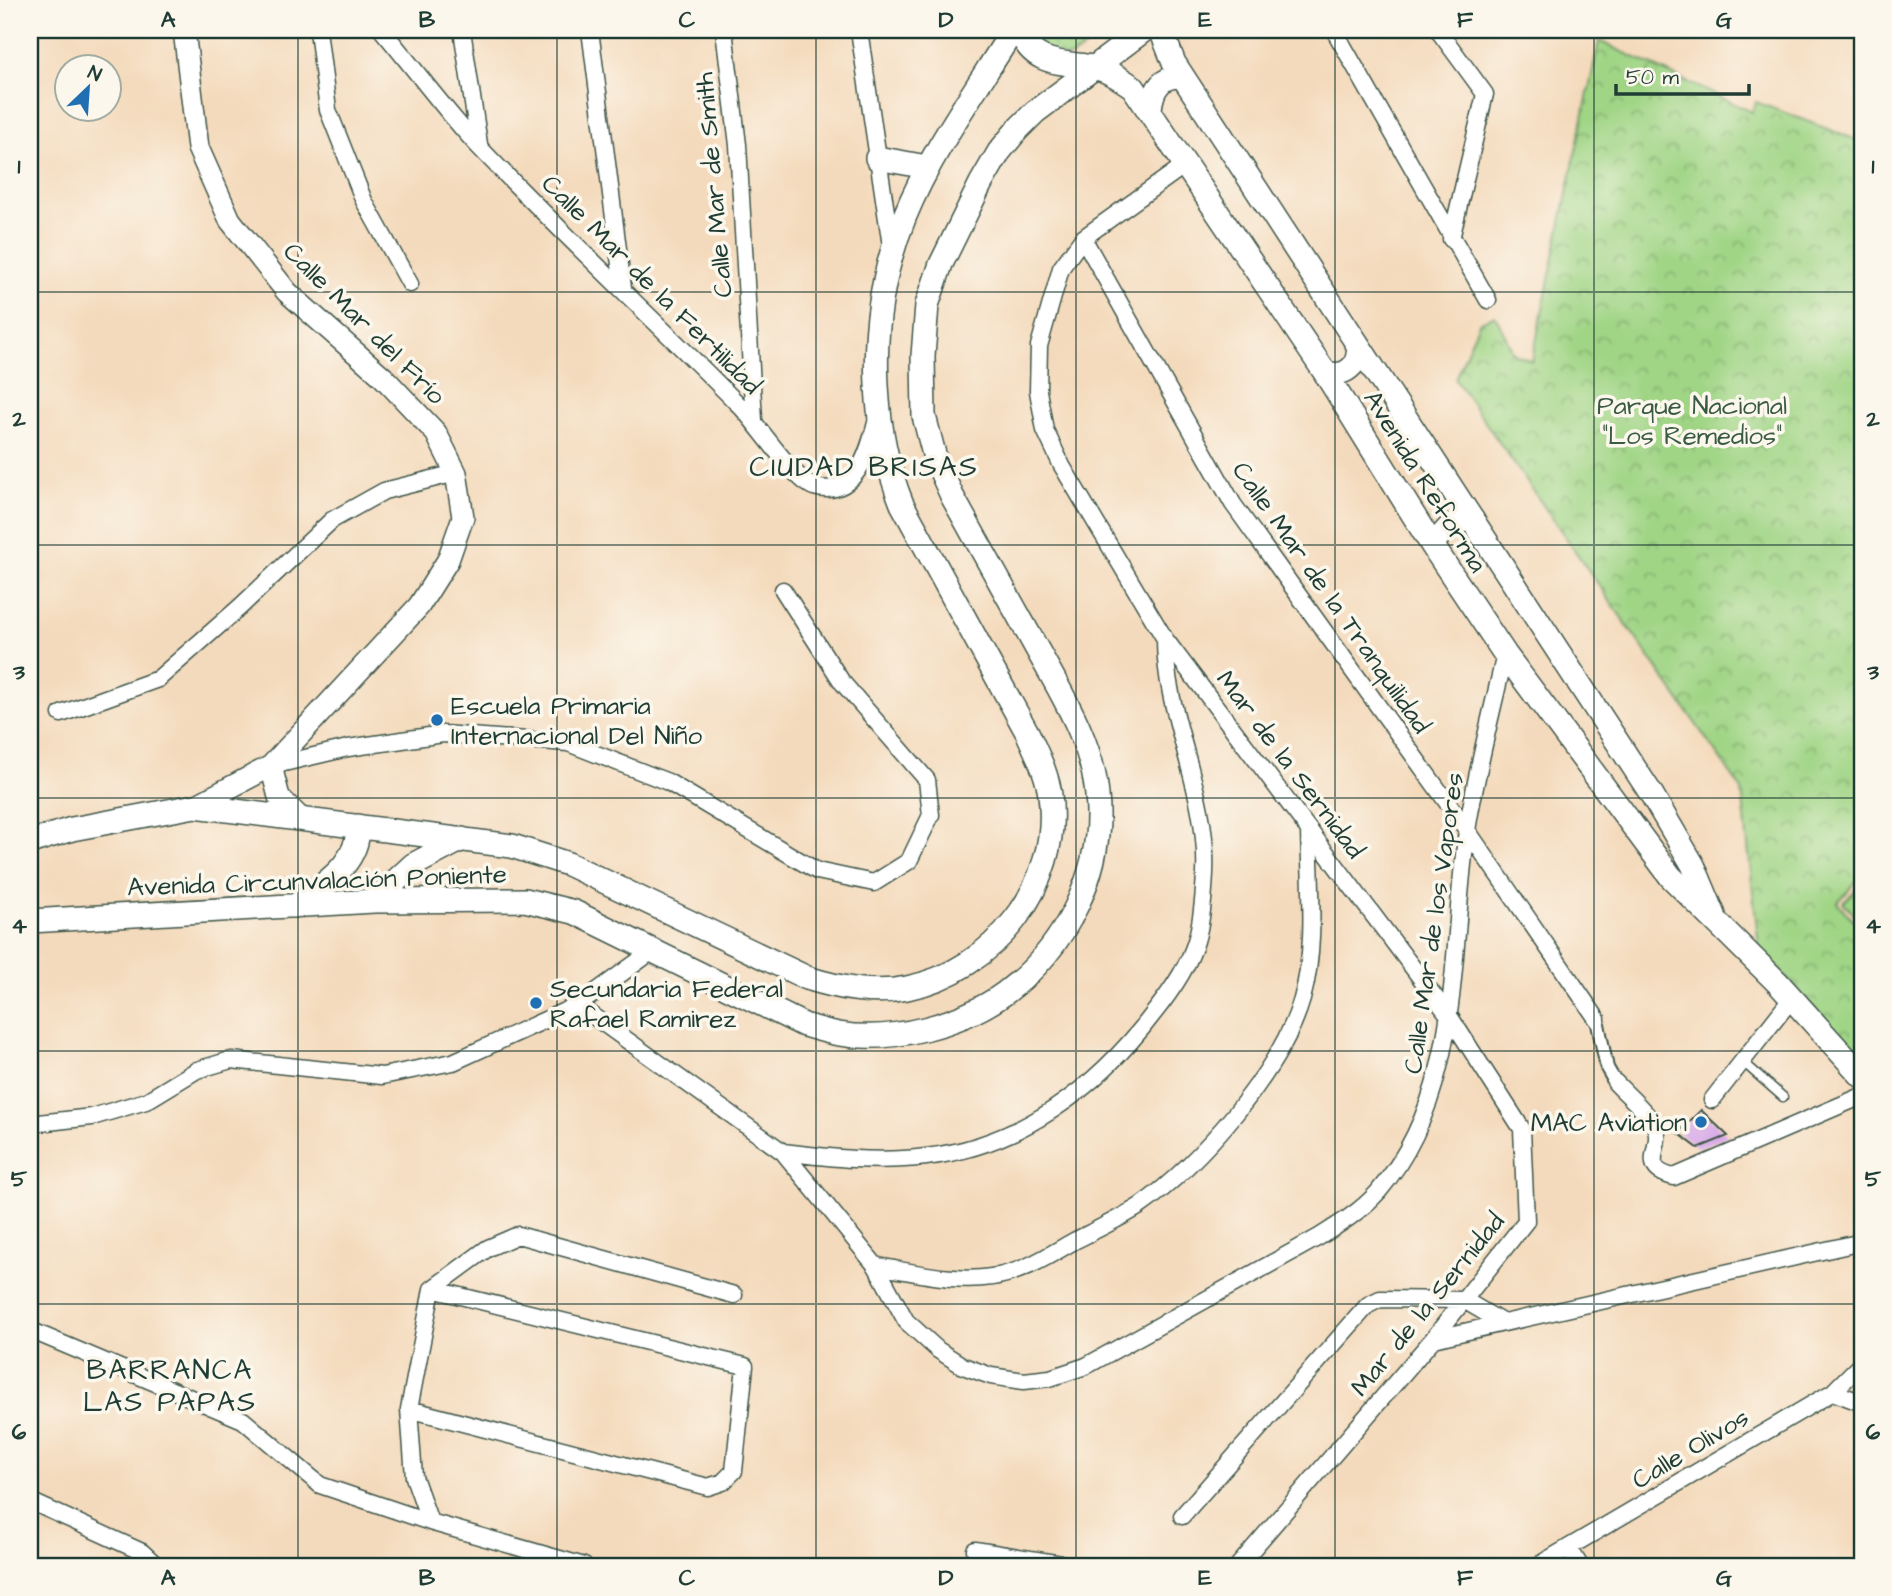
<svg xmlns="http://www.w3.org/2000/svg" width="1892" height="1596" viewBox="0 0 1892 1596" font-family="'Architects Daughter',sans-serif">
	<style>
		.grass { fill: url(#grass-dots); stroke: #60895d; stroke-width: 2 }
		.park { fill: url(#park-crowns); stroke: #60895d; stroke-width: 2 }
		.garden { fill: #a0d586; stroke: #60895d; stroke-width: 2 }
		.building { fill: #d4a3e7 }
		.lines { fill: none; stroke-linecap: round; stroke-linejoin: round }
		.service-casing { stroke: #3f5548; stroke-width: 11 }
		.pedestrian-casing { stroke: #3f5548; stroke-width: 16 }
		.minor-casing { stroke: #3f5548; stroke-width: 19 }
		.tertiary-casing { stroke: #3f5548; stroke-width: 24 }
		.secondary-casing { stroke: #3f5548; stroke-width: 26 }
		.service { stroke: #fff; stroke-width: 8 }
		.pedestrian { stroke: #fff; stroke-width: 12 }
		.minor { stroke: #fff; stroke-width: 16 }
		.tertiary { stroke: #fff; stroke-width: 21 }
		.secondary { stroke: #fff; stroke-width: 23 }
		.grid { fill: none; stroke: #1f3d34; stroke-width: 2; stroke-opacity: 0.55 }
		.poi-dot { fill: #1f6fb2; stroke: #fbf7ec; stroke-width: 2.5 }
		.labels { text-anchor: middle; stroke-width: 7; stroke-linejoin: round; paint-order: stroke }
		.street-label { font-size: 26px; fill: #1f3d34; stroke: #fbf7ec }
		.park-label { font-size: 26px; fill: #395b44; stroke: #fbf7ec }
		.poi-label { font-size: 26px; fill: #1f3d34; stroke: #fbf7ec; text-anchor: start }
		.neighbourhood-label { font-size: 28px; letter-spacing: 2px; fill: #1f3d34; stroke: #fbf7ec }
		.neatline { fill: none; stroke: #1f3d34; stroke-width: 2.5 }
		.grid-label { font-size: 23px; text-anchor: middle; font-weight: bold; fill: #1f3d34 }
	</style>
	<defs>
		<pattern id="grass-dots" width="8" height="8" patternUnits="userSpaceOnUse" patternTransform="scale(1.75)"><rect width="8" height="8" fill="#a0d586"/><path d="M2 2h.1M6 6h.1" fill="none" stroke="#82ae6e" stroke-width="1.8" stroke-linecap="round"/></pattern>
		<pattern id="park-crowns" width="20" height="18" patternUnits="userSpaceOnUse" patternTransform="scale(1.75)"><rect width="20" height="18" fill="#a0d586"/><path d="M2 6a3 3 0 1 1 6 0M12 15a3 3 0 1 1 6 0" fill="none" stroke="#82ae6e"/></pattern>
	</defs>
	<rect width="100%" height="100%" fill="#fbf7ec"/>
	<filter id="ink" filterUnits="userSpaceOnUse"><feTurbulence type="fractalNoise" baseFrequency=".0143" numOctaves="2"/><feDisplacementMap in="SourceGraphic" scale="14" xChannelSelector="R" yChannelSelector="G"/><feConvolveMatrix kernelMatrix="1 2 1 2 8 2 1 2 1" color-interpolation-filters="sRGB"/></filter>
	<filter id="wash" filterUnits="userSpaceOnUse"><feTurbulence type="fractalNoise" baseFrequency=".00686" numOctaves="4" result="noise"/><feDisplacementMap in="SourceGraphic" scale="28" xChannelSelector="R" yChannelSelector="G"/><feGaussianBlur stdDeviation="1.57" result="paint"/><feColorMatrix in="noise" values="0 0 0 0 0 0 0 0 0 0 0 0 0 0 0 0 0 1.4 0 .05"/><feComposite in="paint" operator="in"/></filter>
	<g filter="url(#wash)">
		<rect width="100%" height="100%" fill="#f4dabc"/>
		<path class="grass" d="M1024 30H1110L1071 57 1052 58Z"/>
		<path class="park" d="M1599 41 1752 112 1756 102 1862 142V875L1837 903 1862 929V1061L1759 948 1742 790 1455 379 1479 323 1495 315 1514 354 1532 361Z"/>
		<path class="garden" d="M1862 883V922L1843 903Z"/>
		<g id="blocks">
			<path class="building" d="M1701 1110 1728 1136 1698 1148 1678 1133Z"/>
		</g>
	</g>
	<g filter="url(#ink)">
		<use href="#blocks" fill-opacity="0" stroke="#3f5548" stroke-width="2"/>
		<g class="lines">
			<g class="service-casing">
				<path id="service" d="M1742 1061 1783 1097"/>
			</g>
			<g class="pedestrian-casing">
				<path id="pedestrian" d="M1597 1019 1607 1068 1615 1082"/>
			</g>
			<g class="minor-casing">
				<path id="minor" d="M318 30 328 110 364 201 410 284
					M382 30C415 69 445 111 480 148 564 236 654 319 740 406 757 423 795 481 814 487 857 499 869 450 877 419
					M462 30 479 144
					M590 30 623 288
					M724 30 738 145 754 420
					M859 30 891 246
					M1334 30 1488 300
					M1438 30 1485 94 1451 239
					M1186 164 1083 238 1061 268 1039 346 1038 391 1045 430 1062 466 1165 639 1450 1017 1522 1129 1526 1221 1433 1339 1238 1566
					M1083 238 1233 504 1467 830 1597 1019
					M61 714 158 679 240 607 332 520 384 491 456 473
					M271 766 348 748 443 734 568 743 668 782 817 871 874 883 909 861 931 815 927 780 842 682 783 590
					M578 1005 783 1152 876 1266 906 1321 938 1350 963 1366 991 1376 1024 1381 1050 1378 1086 1366 1319 1237C1340 1224 1361 1211 1378 1192 1464 1091 1449 954 1467 831 1476 772 1492 712 1505 654
					M1615 1082C1627 1095 1643 1108 1653 1123 1668 1144 1634 1168 1674 1177L1862 1096
					M1712 1100 1792 998
					M30 1124 92 1117 146 1101 197 1070 231 1060 382 1076 453 1062 578 1005 655 949
					M783 1152C831 1158 878 1163 926 1157 1020 1146 1097 1088 1153 1014 1170 993 1188 968 1196 941 1202 921 1204 894 1205 873 1209 792 1165 718 1165 639
					M876 1266C914 1272 953 1283 992 1277 1022 1273 1048 1256 1074 1241 1096 1230 1119 1219 1140 1206 1199 1165 1282 1069 1302 999 1317 945 1310 885 1309 830
					M30 1330 243 1420 320 1485 430 1522 584 1566
					M1433 1339 1862 1242
					M1833 1392 1862 1403
					M409 1409 708 1487 723 1482 734 1471 745 1366 432 1289
					M30 1501 142 1552 157 1566
					M1182 1516 1368 1305 1380 1299 1464 1300 1503 1323
					M430 1522 414 1477 409 1409 432 1289 488 1248 518 1235 734 1295
					M1569 1548 1580 1566
					M975 1550 1074 1566
					M1537 1566 1833 1392 1862 1363"/>
			</g>
			<g class="tertiary-casing">
				<path id="tertiary" d="M184 30 198 148 230 220 287 292 383 377 436 433 456 473 463 517 448 560 419 606 271 766 195 806
					M1151 109C1153 89 1162 74 1184 78
					M1324 371C1345 379 1360 366 1357 344
					M1432 545 1450 525 1473 519
					M271 766 279 797 301 819"/>
			</g>
			<g class="secondary-casing">
				<path id="secondary" d="M1020 30C1031 66 1063 62 1093 67 1108 70 1121 79 1133 87L1324 371 1432 545 1505 654 1671 877 1778 983 1862 1076
					M1161 30 1174 63 1652 795 1693 865 1714 915
					M877 158 927 167
					M30 842 72 829 195 806 512 846 568 864 807 978C839 988 873 995 907 988 994 971 1062 884 1050 795 1047 773 1037 754 1028 734L902 504C886 465 879 427 877 385 869 234 937 151 1013 30
					M374 901 413 865 462 839
					M295 906C323 884 359 865 358 826
					M30 921 374 901 525 900 574 912 804 1025C815 1028 827 1032 839 1034 892 1043 963 1024 1005 993 1065 949 1105 871 1097 795 1092 739 1058 688 1032 640 1005 592 979 544 952 496L935 458 924 416 923 356 927 305 941 264 981 183 999 152 1017 130 1035 112 1144 30"/>
			</g>
			<use href="#service" class="service"/>
			<use href="#pedestrian" class="pedestrian"/>
			<use href="#minor" class="minor"/>
			<use href="#tertiary" class="tertiary"/>
			<use href="#secondary" class="secondary"/>
		</g>
	</g>
	<path class="grid" d="M298 30V1566M557 30V1566M816 30V1566M1076 30V1566M1335 30V1566M1594 30V1566M30 292H1862M30 545H1862M30 798H1862M30 1051H1862M30 1304H1862"/>
	<g class="poi-dot">
		<circle cx="437" cy="720" r="7"/>
		<circle cx="536" cy="1003" r="7"/>
		<circle cx="1701" cy="1122" r="7"/>
	</g>
	<g class="labels">
		<g class="street-label">
			<text transform="translate(713 185) rotate(-95)" y="9">Calle Mar de Smith</text>
			<text transform="translate(652 284) rotate(45)" y="9">Calle Mar de la Fertilidad</text>
			<text transform="translate(365 323) rotate(45)" y="9">Calle Mar del Frío</text>
			<text transform="translate(1426 481) rotate(58)" y="9">Avenida Reforma</text>
			<text transform="translate(1332 597) rotate(55)" y="9">Calle Mar de la Tranquilidad</text>
			<text transform="translate(1291 764) rotate(53)" y="9">Mar de la Sernidad</text>
			<text transform="translate(317 880) rotate(-2)" y="9">Avenida Circunvalación Poniente</text>
			<text transform="translate(1433 923) rotate(-82)" y="9">Calle Mar de los Vapores</text>
			<text transform="translate(1427 1304) rotate(-51)" y="9">Mar de la Sernidad</text>
			<text transform="translate(1690 1448) rotate(-31)" y="9">Calle Olivos</text>
		</g>
		<g class="park-label">
			<text x="1692" y="414">Parque Nacional<tspan x="1692" dy="30">"Los Remedios"</tspan></text>
		</g>
		<g class="poi-label">
			<text x="451" y="714">Escuela Primaria<tspan x="451" dy="30">Internacional Del Niño</tspan></text>
			<text x="550" y="997">Secundaria Federal<tspan x="550" dy="30">Rafael Ramirez</tspan></text>
			<text x="1687" y="1131" text-anchor="end">MAC Aviation</text>
		</g>
		<g class="neighbourhood-label">
			<text x="864" y="476">CIUDAD BRISAS</text>
			<text x="170" y="1379">BARRANCA<tspan x="170" dy="32">LAS PAPAS</tspan></text>
		</g>
	</g>
	<rect width="1892" height="1596" fill="none" stroke="#fbf7ec" stroke-width="77"/>
	<g transform="translate(88 88) rotate(25)"><circle r="33" fill="#fbf7ec" stroke="#a3ada2" stroke-width="2"/>
	<path d="M0-5L12 26L0 18L-12 26Z" fill="#1f6fb2"/>
	<text y="-10" font-size="19" font-weight="bold" text-anchor="middle" fill="#1f3d34">N</text>
	</g>
	<path d="M1616 84v10h133v-10" fill="none" stroke="#1f3d34" stroke-width="3.5"/>
	<text x="1626" y="84" font-size="21" fill="#1f3d34" stroke="#fbf7ec" stroke-width="5" paint-order="stroke">50 m</text>
	<rect x="38" y="38" width="1816" height="1520" class="neatline"/>
	<g class="grid-label">
		<text x="168" y="27">A</text>
		<text x="427" y="27">B</text>
		<text x="687" y="27">C</text>
		<text x="946" y="27">D</text>
		<text x="1205" y="27">E</text>
		<text x="1465" y="27">F</text>
		<text x="1724" y="27">G</text>
		<text x="19" y="173">1</text>
		<text x="1873" y="173">1</text>
		<text x="19" y="426">2</text>
		<text x="1873" y="426">2</text>
		<text x="19" y="679">3</text>
		<text x="1873" y="679">3</text>
		<text x="19" y="933">4</text>
		<text x="1873" y="933">4</text>
		<text x="19" y="1186">5</text>
		<text x="1873" y="1186">5</text>
		<text x="19" y="1439">6</text>
		<text x="1873" y="1439">6</text>
		<text x="168" y="1585">A</text>
		<text x="427" y="1585">B</text>
		<text x="687" y="1585">C</text>
		<text x="946" y="1585">D</text>
		<text x="1205" y="1585">E</text>
		<text x="1465" y="1585">F</text>
		<text x="1724" y="1585">G</text>
	</g>
</svg>
